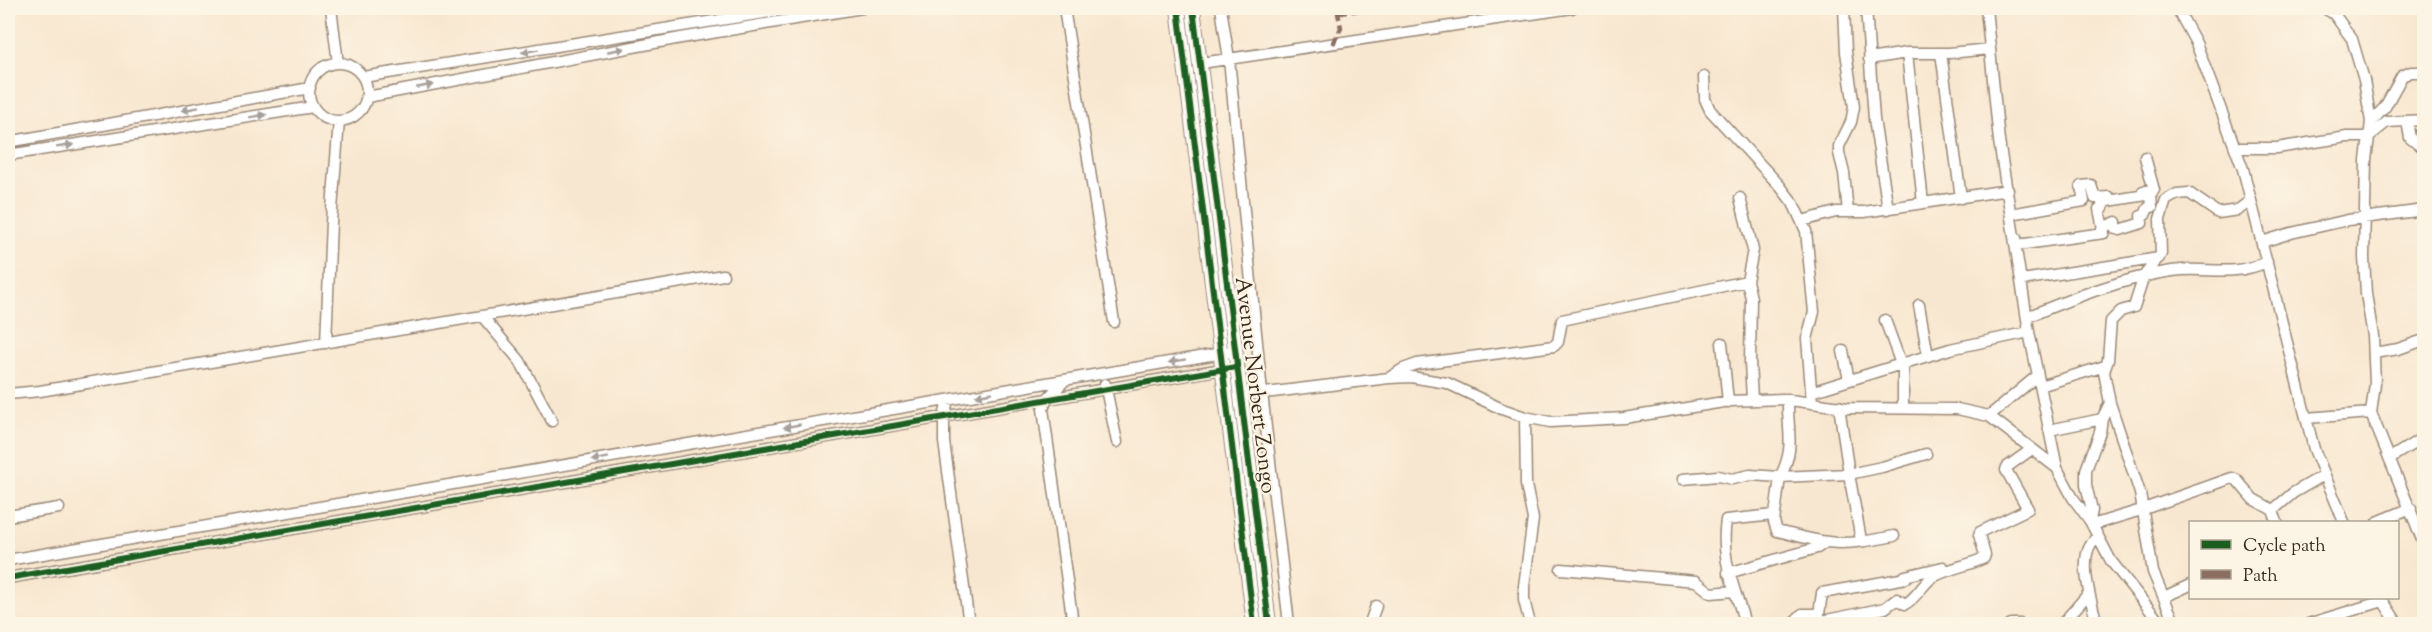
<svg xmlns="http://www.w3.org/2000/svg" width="2432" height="632" viewBox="0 0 2432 632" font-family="'Sorts Mill Goudy',serif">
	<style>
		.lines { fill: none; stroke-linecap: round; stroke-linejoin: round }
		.minor-casing { stroke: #9a8877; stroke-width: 13 }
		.major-casing { stroke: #9a8877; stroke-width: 16 }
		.minor { stroke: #fff; stroke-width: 10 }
		.major { stroke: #fff; stroke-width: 14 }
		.quiet { stroke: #8d6e63; stroke-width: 4.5; stroke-dasharray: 9 4.5; stroke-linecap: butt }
		.cycleway-casing { stroke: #fcf5e5; stroke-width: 10 }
		.cycleway { stroke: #1b5e20; stroke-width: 6 }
		.oneway { fill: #a79f9a }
		.labels { text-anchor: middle; stroke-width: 4.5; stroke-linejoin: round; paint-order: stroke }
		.street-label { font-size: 22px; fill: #3b2a1e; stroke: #fcf5e5 }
	</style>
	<rect width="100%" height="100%" fill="#fcf5e5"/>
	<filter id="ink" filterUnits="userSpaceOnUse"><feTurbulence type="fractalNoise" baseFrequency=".0167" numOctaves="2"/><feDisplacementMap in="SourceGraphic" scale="12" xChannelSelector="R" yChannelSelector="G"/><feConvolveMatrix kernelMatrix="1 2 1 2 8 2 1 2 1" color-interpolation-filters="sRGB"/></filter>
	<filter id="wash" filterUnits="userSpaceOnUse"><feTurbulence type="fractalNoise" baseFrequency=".008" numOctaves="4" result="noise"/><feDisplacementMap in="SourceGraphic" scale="24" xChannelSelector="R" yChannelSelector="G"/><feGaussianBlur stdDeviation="1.35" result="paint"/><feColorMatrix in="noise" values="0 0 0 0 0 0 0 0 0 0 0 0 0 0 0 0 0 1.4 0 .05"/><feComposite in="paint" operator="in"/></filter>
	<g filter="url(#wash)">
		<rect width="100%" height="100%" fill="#f8e7d0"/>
	</g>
	<g filter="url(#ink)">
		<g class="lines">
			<g class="minor-casing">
				<path id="minor" d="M331 8 338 63
					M1064 8 1114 322
					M1221 8 1229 59 1262 393 1289 624
					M1844 8 1846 52 1854 107 1851 122 1839 146V153L1844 173 1848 212
					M1866 8 1874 119 1888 209
					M1986 8 1999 141 2029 332 2057 468
					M2177 8 2196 43 2243 169 2314 449 2344 522
					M2324 8 2334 14 2352 39 2364 80 2371 122 2366 160 2364 257 2366 294 2373 336 2375 384 2371 413
					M1907 53H1949L1990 49
					M1941 53 1961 198
					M1869 59 1907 53 1923 203
					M1201 63 1572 8
					M309 92a29 29 0 1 1 58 0a29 29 0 1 1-58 0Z
					M363 77 795 8
					M1704 77 1705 99 1710 110 1780 186 1793 203 1806 231 1814 312 1807 339 1812 402
					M367 97 681 38 862 8
					M2407 121 2410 138 2424 149
					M2371 122 2385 107 2402 76 2411 72H2424
					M8 142 310 88
					M2235 148H2277L2347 137H2368L2387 122 2424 120
					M8 155 313 107
					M2143 191 2154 190 2145 157
					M1740 198 1753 250 1747 281 1751 298 1750 362 1752 399
					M2011 214 2084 201 2081 186 2091 185 2095 198 2109 197
					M1802 221 1836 212H1864L2008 190
					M2016 238 2017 245 2104 233 2099 209 2103 208 2102 202 2146 195 2151 196 2152 207 2148 208 2145 215 2141 216 2142 223 2120 230 2116 229V222L2102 228
					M2262 242 2291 233 2348 220 2424 210
					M2022 280 2159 258
					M1919 305 1928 356
					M482 316 520 361 552 421
					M2027 317C2073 298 2123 278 2172 271 2209 266 2228 278 2267 262
					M1885 320 1901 364
					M326 343 331 222 339 121
					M1722 343 1728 402
					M1843 351 1849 380
					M2374 353 2398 349 2424 340
					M1903 364V408
					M1389 378 1403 369 1417 364 1554 346 1558 342 1562 320 1747 281
					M1065 380 1047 399 1043 409 1073 624
					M1105 384 1117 442
					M2040 386 2105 366
					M1811 392 1950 349 2029 332
					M8 394 40 391 723 275
					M1240 396 1389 378 1411 377 1447 383 1502 409 1525 417 1550 422 1624 418 1730 401 1783 399 1848 408 1957 409 1989 416 2057 468 2073 498 2090 521 2111 561 2161 624
					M948 400 944 417V442L969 624
					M2110 403 2140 493 2153 572 2175 624
					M1839 406 1849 474 1882 467 1926 454
					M1989 416 2037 376
					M1525 417 1526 485 1533 519 1524 586V600L1530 624
					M2306 418 2371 413 2424 544
					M2049 430 2102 419
					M2390 458 2424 437
					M1683 479 1718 476 1732 479 1750 475 1780 477C1796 447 1787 432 1788 399
					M8 516 59 508
					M2090 521 2092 510 2086 485V470L2100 432 2102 419 2110 403 2104 372 2108 360 2111 321 2121 311 2134 307 2144 276 2161 254 2160 219 2166 200 2177 194 2189 193 2218 213 2238 210 2250 201
					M2277 522 2273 510 2293 493 2324 475
					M2377 522 2411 508
					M2092 525 2138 511 2232 478 2237 480 2253 499 2273 510
					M1861 540 1849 474 1780 477 1774 522 1777 531C1794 535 1811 540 1828 542 1849 545 1874 540 1894 536
					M8 560 1234 351
					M1561 569 1696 581 1711 593 1734 591
					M1728 573 1817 548 1826 542
					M8 578 1228 368
					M2164 597 2190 585
					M2381 598 2398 624
					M1372 624 1371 620 1376 606
					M1745 624C1735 587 1720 561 1726 520L1774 515
					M1792 624 1802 614H1819L1822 593 1906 578 1905 576 1943 567
					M1820 624 1822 621 1885 608 1897 599 1905 604C1917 598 1922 584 1933 577 1949 568 1968 566 1984 558L1985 555 1979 535 1980 532 2028 509 2006 470 2007 467 2032 449
					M2011 624H2020
					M2062 624 2089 593
					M2097 624C2092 603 2074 551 2098 537
					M2308 624 2383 601"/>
			</g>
			<g class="major-casing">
				<path id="major" d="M1178 8 1254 624
					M1193 8 1269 624"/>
			</g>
			<use href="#minor" class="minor"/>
			<use href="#major" class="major"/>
			<path class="quiet" d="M1338 13 1375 8
				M1333 44 1341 28 1337 8"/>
			<g class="cycleway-casing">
				<path id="cycleway" d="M1178 8 1254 624
					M1193 8 1269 624
					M8 578 1236 367"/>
			</g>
			<use href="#cycleway" class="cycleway"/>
		</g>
		<defs><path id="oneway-solid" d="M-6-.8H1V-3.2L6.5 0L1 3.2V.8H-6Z" transform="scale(1.5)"/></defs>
		<g class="oneway">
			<use href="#oneway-solid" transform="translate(616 50) rotate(-11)"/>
			<use href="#oneway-solid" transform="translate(530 51) rotate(171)"/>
			<use href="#oneway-solid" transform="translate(425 86) rotate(-11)"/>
			<use href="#oneway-solid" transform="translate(190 109) rotate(170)"/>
			<use href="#oneway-solid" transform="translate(258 116) rotate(-9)"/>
			<use href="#oneway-solid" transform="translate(65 146) rotate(-9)"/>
			<use href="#oneway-solid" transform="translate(1177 361) rotate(170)"/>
			<use href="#oneway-solid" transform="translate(984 394) rotate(170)"/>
			<use href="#oneway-solid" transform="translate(792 426) rotate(170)"/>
			<use href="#oneway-solid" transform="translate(600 459) rotate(170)"/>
		</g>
	</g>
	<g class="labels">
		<g class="street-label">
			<text transform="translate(1257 385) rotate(83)" y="8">Avenue Norbert Zongo</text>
		</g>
	</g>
	<rect width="2432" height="632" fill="none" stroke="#fcf5e5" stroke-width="30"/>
	<rect x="2189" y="521" width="210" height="78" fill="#fcf5e5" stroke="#afa495" stroke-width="1.5"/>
	<rect x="2201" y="540" width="30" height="9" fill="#1b5e20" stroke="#afa495" stroke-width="1.5"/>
	<text x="2243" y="551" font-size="18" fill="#3b2a1e">Cycle path</text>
	<rect x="2201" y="570" width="30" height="9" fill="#8d6e63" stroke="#afa495" stroke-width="1.5"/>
	<text x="2243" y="581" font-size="18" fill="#3b2a1e">Path</text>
</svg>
